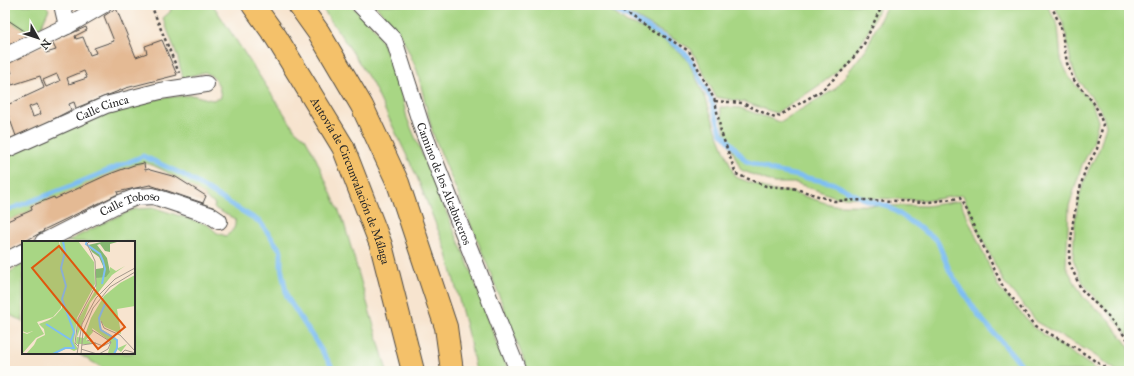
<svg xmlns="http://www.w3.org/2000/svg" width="1134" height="376" viewBox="0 0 1134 376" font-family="'IM FELL Great Primer',serif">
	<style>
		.green { fill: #a8d684; stroke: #6a8058 }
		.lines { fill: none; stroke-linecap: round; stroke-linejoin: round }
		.stream { stroke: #7ebef2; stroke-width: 5 }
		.building { fill: #e4ba94; fill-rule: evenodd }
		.minor-casing { stroke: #4a4744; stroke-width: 18 }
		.highway-casing { stroke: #4a4744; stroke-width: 24 }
		.path { stroke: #4a4744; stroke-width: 2.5; stroke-dasharray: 3 3; stroke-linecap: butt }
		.minor { stroke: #fff; stroke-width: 16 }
		.highway { stroke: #f4c16a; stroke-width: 22 }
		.labels { text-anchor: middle; stroke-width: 3; stroke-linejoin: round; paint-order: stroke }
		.street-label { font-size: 12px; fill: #2b2b2b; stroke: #fdfcf7 }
		.inset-river { fill: none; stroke: #7ebef2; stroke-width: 2 }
		.inset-road { fill: none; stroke: #a59a8d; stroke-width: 1 }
		.view { fill: #df570e; fill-opacity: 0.15; stroke: #df570e; stroke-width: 2 }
		.inset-edge { fill: none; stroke: #2b2b2b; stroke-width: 2 }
	</style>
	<rect width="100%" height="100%" fill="#fdfcf7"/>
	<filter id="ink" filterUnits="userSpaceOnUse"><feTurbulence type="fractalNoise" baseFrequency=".025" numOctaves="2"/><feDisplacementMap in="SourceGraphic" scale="8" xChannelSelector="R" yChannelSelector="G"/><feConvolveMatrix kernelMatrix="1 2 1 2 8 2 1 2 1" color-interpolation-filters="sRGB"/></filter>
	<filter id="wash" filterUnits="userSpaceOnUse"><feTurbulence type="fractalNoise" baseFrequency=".012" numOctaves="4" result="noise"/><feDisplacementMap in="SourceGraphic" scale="16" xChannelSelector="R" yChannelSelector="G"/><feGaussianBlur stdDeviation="0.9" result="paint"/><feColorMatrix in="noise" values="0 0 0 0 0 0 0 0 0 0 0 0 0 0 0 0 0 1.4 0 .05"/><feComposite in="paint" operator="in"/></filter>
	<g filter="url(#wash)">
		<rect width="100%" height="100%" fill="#f7e4cf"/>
		<path class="green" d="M5 5H45L49 9 39 31 32 36 5 18Z
			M172 5H213L295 130 305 138 314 154 344 223 387 371H108L77 353H134V242H66L114 218 135 209 155 208 208 225 217 233 226 236C233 231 236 228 235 219L214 208 215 204 205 198 206 196C194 189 156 163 144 163 137 163 129 167 123 169 100 178 78 189 56 199L54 197 31 206 32 210 5 222V157L94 116 161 98 192 95 212 100 221 98C219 84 218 79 205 72L183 78 177 55 163 18 170 12Z
			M320 5H351L376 30 397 74 407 118 471 271 499 350 509 371H476L470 342 446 250 417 177 372 83 351 50Z
			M375 5H603L627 23 649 30 669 44 687 59 706 99 715 127 735 177 773 191 791 192 832 205 926 206 960 201 999 288 1034 328 1099 371H528L485 259 433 134 417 70 402 37Z
			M620 5H880C874 18 869 32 861 44 841 75 807 93 776 113L744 102 716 97 691 49 627 12Z
			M887 5H1047L1058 26 1061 60 1070 79 1092 103 1098 121 1093 144 1082 165 1069 206 1066 267 1083 297 1109 320 1129 347V371H1117L1090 352 1038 323 1004 282 975 225 963 195 930 200 836 197 796 183H774L741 170 726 137 720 107 740 108 780 122 835 89 866 49Z
			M1054 5H1129V336L1083 283 1073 259 1075 220 1080 194 1088 171 1099 150 1106 125 1101 110 1076 77 1071 62 1064 25Z
			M23 264V322L5 312V275Z"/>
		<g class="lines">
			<path class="stream" d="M602 5 613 9 647 27 671 42 688 56 711 99 721 132 746 161 774 171 832 183 866 200 888 206 937 240 950 272 979 316 1027 371
				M5 211 66 188 143 156 182 174 260 222 281 251V267L287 297 331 365"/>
		</g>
		<g id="blocks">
			<path class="building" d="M116 8 136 57 147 53 145 46 162 40 177 75 126 88 76 108 74 102 69 104 71 110 36 128 16 136 5 106 44 88 40 76 12 85 8 74 12 73 7 60 43 46 46 53 56 50 52 42 86 27 87 30 75 36 76 39 83 37 90 55 96 53 94 48 114 41 104 16ZM84 71 87 78 69 84 67 78ZM57 74 60 81 46 87 43 80ZM37 104 41 114 33 117 29 107Z
				M5 18 32 36 5 48Z
				M5 119 10 133 5 135Z
				M144 163 145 170 149 169 150 170 176 177 206 196 203 203 150 185 117 192 118 194 43 230 44 231 5 252V239L8 237 5 230V222L32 210 31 206 54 197 55 199 107 175 134 165Z"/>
		</g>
	</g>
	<g filter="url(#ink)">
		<use href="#blocks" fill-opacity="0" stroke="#4a4744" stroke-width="1"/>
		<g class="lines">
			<g class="minor-casing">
				<g id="minor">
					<path d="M65 5 63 9 67 26"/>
					<path id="s1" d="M360 5 394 40 423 131 518 371"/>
					<path d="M5 56 67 26 103 5"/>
					<path id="s2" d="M5 150 106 105 160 91 206 84"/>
					<path id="s3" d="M43 242 118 204 136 197 153 196 210 215 219 221"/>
					<path d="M5 261 23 252"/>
				</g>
			</g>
			<g class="highway-casing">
				<g id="highway">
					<path id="s4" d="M253 5 276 37 343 147 381 245 413 371"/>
					<path d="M299 5 319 33 362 106 398 183 446 327 452 371"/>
				</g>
			</g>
			<path class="path" d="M151 5 179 73
				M612 5 689 51 715 101 721 132 736 174 766 186 793 188 834 201 866 200 929 202 960 198 1003 287 1036 326 1079 350 1110 371
				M1051 5 1061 27 1067 63 1073 79 1093 102 1098 111 1103 124 1097 149 1085 170 1078 196 1073 222 1069 262 1081 289 1109 317 1129 341
				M715 101 742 103 775 118 821 91 843 70 863 46 882 5"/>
			<use href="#minor" class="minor"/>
			<use href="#highway" class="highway"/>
		</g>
	</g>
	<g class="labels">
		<g class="street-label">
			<text dy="4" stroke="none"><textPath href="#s2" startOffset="106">Calle Cinca</textPath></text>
			<text dy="4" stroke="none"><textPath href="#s4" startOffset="202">Autovía de Circunvalación de Málaga</textPath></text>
			<text dy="4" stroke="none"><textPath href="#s1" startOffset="201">Camino de los Alcabuceros</textPath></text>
			<text dy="4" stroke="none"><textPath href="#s3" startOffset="96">Calle Toboso</textPath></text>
		</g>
	</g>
	<g transform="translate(22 241)">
		<rect width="113" height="113" fill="#f7e4cf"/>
		<path d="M0 0H37L39 14 38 0H56L72 21 73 43 55 77 52 101 56 108 52 110 46 107 34 112 4 113 12 104 15 98 23 94 22 88 17 83 27 79 33 75 40 67V60L39 67 31 76 15 81 22 93 14 97 0 113V91L5 93 11 90 5 92 0 90ZM103 25 90 34 68 62 55 96 62 97 69 77 82 55 98 42 113 34V65L95 68 99 93 83 86 78 79 79 88 94 97 96 107 105 103 99 111 95 108 93 112H86L89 101 70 87 71 91 64 99 72 103H55L54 102 56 79 74 48V37L88 31V26L94 30Z" fill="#a8d684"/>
		<path d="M84 0H94L95 1 88 3V11L83 10 78 3 75 4 85 17 88 31 84 36 74 37V28L81 27V25L77 16 70 11 66 4Z" fill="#86b772"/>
		<path class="inset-river" d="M65 0 64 3 78 13 81 20 83 28 80 43M83 63 77 77 78 85 79 89 95 99V107L92 113M24 83 49 99M31 113 43 107H52L49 100 52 91 40 58 44 45 39 27 43 11 41 0"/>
		<path class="inset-road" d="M79 80 82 87 98 94 113 110M70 89 89 101 86 108 77 113M65 99 81 105 89 101M60 104 74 102M56 105 53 102 56 78 74 44 73 20 65 3 67 1 80 0M59 108 75 113M55 113 60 83 74 57 93 38 113 27M59 113 61 91 71 67 88 46 113 31M99 113 103 109 113 112"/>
		<path class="view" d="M37 5 103 86 76 108 10 27Z"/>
		<rect width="113" height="113" class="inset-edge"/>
	</g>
	<rect width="1134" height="376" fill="none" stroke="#fdfcf7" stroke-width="20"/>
	<g transform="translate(38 38) rotate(129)" stroke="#fdfcf7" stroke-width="3" paint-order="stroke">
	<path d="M0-3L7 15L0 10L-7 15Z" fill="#2b2b2b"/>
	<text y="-6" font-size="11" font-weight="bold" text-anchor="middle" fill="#2b2b2b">N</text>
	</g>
</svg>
